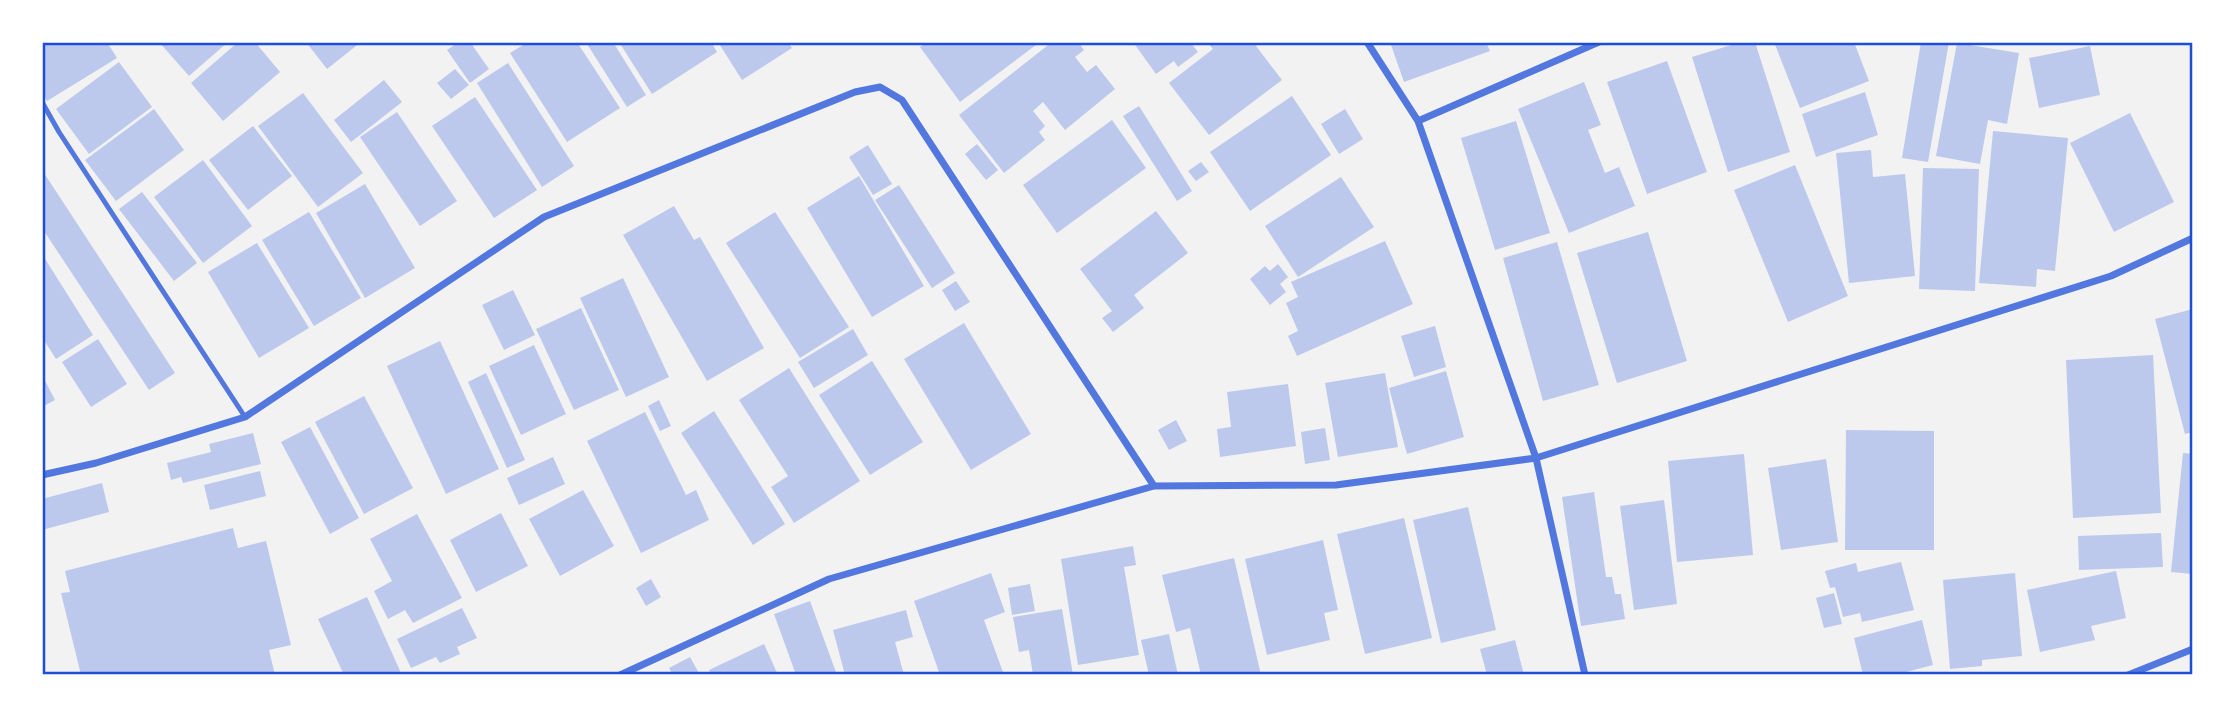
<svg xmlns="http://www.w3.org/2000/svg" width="2235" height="717" viewBox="0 0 2235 717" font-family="'Sofia Sans Condensed',sans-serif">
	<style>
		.building { fill: #bdc9ec }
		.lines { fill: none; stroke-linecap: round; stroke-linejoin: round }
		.service { stroke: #5277de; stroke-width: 5 }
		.minor { stroke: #5277de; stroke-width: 7 }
		.neatline { fill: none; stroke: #1d4ed8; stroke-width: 2.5 }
	</style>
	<rect width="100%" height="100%" fill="#f2f2f2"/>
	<path class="building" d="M48 42H107L117 58 47 101 42 92V46Z
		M159 42H228L189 76Z
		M238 42H255L280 72 223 121 191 83Z
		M306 42H361L327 69Z
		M459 42H470L489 69 470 83 447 50Z
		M528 42H577L620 108 567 142 510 53Z
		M589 42H613L646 95 627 107 587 44Z
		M619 42H711L717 52 652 94Z
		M718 42H788L792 48 742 80Z
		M927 42H1040L960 102 920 47Z
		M1052 42H1078L1084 50 1075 57 1087 72 1096 65 1115 89 1065 130 1043 102 1033 111 1045 126 1039 132 1045 140 1004 173 959 115Z
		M1133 42H1190L1198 52 1178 67 1174 61 1156 74Z
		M1207 42H1253L1282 80 1209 135 1169 83 1213 49Z
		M1390 42H1486L1490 51 1404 82Z
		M1741 42H1755L1790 152 1728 172 1692 57Z
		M1774 42H1854L1869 81 1800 108Z
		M1921 42H1949L1928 162 1902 158Z
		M1957 43 2019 53 2007 124 1988 120 1980 164 1936 156Z
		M2090 46 2100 95 2039 108 2029 58Z
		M1667 61 1707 172 1647 194 1607 82Z
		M119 62 152 107 89 154 56 109Z
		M508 63 574 166 542 187 477 83Z
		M455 69 469 85 451 99 437 83Z
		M384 80 402 102 351 142 334 120Z
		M1584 82 1601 125 1588 130 1605 173 1619 167 1635 206 1569 233 1518 109Z
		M1865 92 1878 135 1816 157 1802 114Z
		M303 93 363 173 318 207 258 126Z
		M1292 96 1331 155 1250 211 1210 152Z
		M475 97 537 190 494 218 432 126Z
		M1139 106 1192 191 1177 201 1123 116Z
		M154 109 184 150 116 201 85 160Z
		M1345 109 1363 139 1339 154 1321 124Z
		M397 112 457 201 420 226 360 137Z
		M2130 113 2174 202 2114 232 2070 143Z
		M1112 120 1146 168 1057 233 1023 185Z
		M1516 121 1550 233 1495 250 1461 138Z
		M253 126 292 176 248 210 209 160Z
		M1993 131 2068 138 2055 271 2037 269 2036 287 1979 283Z
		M977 144 998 170 986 180 965 154Z
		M868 145 892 184 873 195 849 157Z
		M1871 150 1873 177 1905 174 1915 276 1849 283 1836 153Z
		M203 160 252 226 203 263 154 197Z
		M1201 162 1209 172 1196 181 1188 171Z
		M1795 165 1848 296 1788 322 1734 190Z
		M1923 168 1979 169 1975 291 1919 289Z
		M42 170 175 373 149 390 42 228Z
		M859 176 924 286 872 317 807 208Z
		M1341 177 1374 227 1298 277 1265 226Z
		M365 184 415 268 365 298 316 213Z
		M899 185 955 273 932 288 875 200Z
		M142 192 197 263 174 281 119 209Z
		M674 206 694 240 700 237 764 348 707 381 623 235Z
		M1156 211 1188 253 1134 295 1144 308 1113 332 1102 318 1112 311 1080 269Z
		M309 212 361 298 314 326 262 240Z
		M775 212 849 327 800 358 726 243Z
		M1648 232 1687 361 1617 383 1577 253Z
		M1385 241 1413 304 1297 356 1288 336 1298 331 1286 303 1298 297 1291 282Z
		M1557 242 1599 385 1543 401 1503 258Z
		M257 243 309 328 259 358 208 272Z
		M42 254 93 335 56 359 42 337Z
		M1278 264 1288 277 1280 284 1286 292 1270 305 1250 279 1265 266 1270 271Z
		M623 278 669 377 626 397 580 298Z
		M956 281 970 302 955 311 942 290Z
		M513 290 535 335 504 350 482 305Z
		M581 308 619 390 574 410 536 329Z
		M2193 309V432L2185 434 2155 319Z
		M964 323 1031 434 971 470 904 359Z
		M1435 326 1446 367 1414 377 1401 336Z
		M853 329 868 355 814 388 798 362Z
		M98 339 127 384 91 407 62 362Z
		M440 341 499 469 446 494 387 366Z
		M534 345 566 414 521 435 489 366Z
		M2153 355 2161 513 2073 518 2066 360Z
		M872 361 923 442 870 475 819 395Z
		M789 368 860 481 794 523 771 487 788 476 739 400Z
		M1446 371 1464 437 1407 454 1389 388Z
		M486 373 525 460 507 468 468 382Z
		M1385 373 1398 447 1338 457 1325 383Z
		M42 375 55 400 42 407Z
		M1288 384 1296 446 1220 457 1217 429 1231 427 1227 392Z
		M364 396 413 488 364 514 315 422Z
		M659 400 671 426 660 431 648 406Z
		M714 411 785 524 753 545 681 433Z
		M645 412 686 495 696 490 709 520 641 553 587 441Z
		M1176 420 1187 441 1169 450 1158 430Z
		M310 427 359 518 330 534 281 442Z
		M1325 428 1330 460 1305 464 1301 432Z
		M1846 430 1934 431V550H1845Z
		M253 433 261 464 183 483 181 477 171 480 167 463 211 452 209 444Z
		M2183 453 2193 454V574L2171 572Z
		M1744 454 1753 555 1677 562 1668 461Z
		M553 457 565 484 519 505 507 478Z
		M1826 459 1838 542 1781 550 1768 468Z
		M260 471 266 496 210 510 204 485Z
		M102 483 109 512 42 530V499Z
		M583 490 614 546 560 576 529 519Z
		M1594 492 1606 577H1612L1615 594H1621L1625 619 1581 626 1562 497Z
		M1664 500 1677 604 1634 610 1620 506Z
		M1468 507 1496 630 1441 643 1413 520Z
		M501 513 528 566 476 592 450 540Z
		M417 514 462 598 413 623 405 610 388 619 374 591 392 581 370 539Z
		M1404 518 1432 638 1365 654 1337 534Z
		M233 528 238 548 266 541 291 645 269 650 275 675H81L61 593 70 592 65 571Z
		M2161 533 2163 567 2079 570 2078 536Z
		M1323 540 1338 610 1324 613 1330 640 1267 655 1245 559Z
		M1133 546 1136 565 1124 567 1139 655 1078 665 1061 559Z
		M1234 558 1261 675H1201L1190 628 1176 632 1162 575Z
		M1901 562 1914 610 1862 622 1860 613 1843 617 1835 587 1830 588 1825 571 1856 563 1858 572Z
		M2116 571 2126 618 2091 626 2095 640 2040 652 2027 590Z
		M991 573 1005 612 984 620 1004 675H940L914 601Z
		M2015 573 2022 656 1982 660V666L1950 669 1943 580Z
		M651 579 661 597 646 606 636 588Z
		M1030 584 1035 611 1012 615 1008 588Z
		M1834 593 1842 624 1824 628 1816 598Z
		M367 597 401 673 397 675H344L318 619Z
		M810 601 837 675H796L774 614Z
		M462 608 477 638 457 647 460 654 440 663 436 657 411 668 397 639Z
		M1062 609 1073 675H1033L1029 650 1019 652 1013 617Z
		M906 610 913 637 895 642 904 675H845L833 630Z
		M1922 620 1933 665 1895 675H1863L1854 638Z
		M1169 634 1178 675H1149L1141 640Z
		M1515 640 1524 675H1487L1480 649Z
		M764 644 778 675H711L709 670Z
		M690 657 700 675H673L669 668Z"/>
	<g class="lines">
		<path class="service" d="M42 102 59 132 245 417"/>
		<path class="minor" d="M1367 42 1418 121 1536 458 1585 675
			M1418 121 1599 42
			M42 475 96 463 245 417 544 217 855 92 880 87 902 100 1154 486
			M620 675 829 579 1154 486 1336 485 1536 458 2111 276 2193 238
			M2128 675 2193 649"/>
	</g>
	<rect width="2235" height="717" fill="none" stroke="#ffffff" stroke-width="88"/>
	<rect x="44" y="44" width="2147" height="629" class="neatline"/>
</svg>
